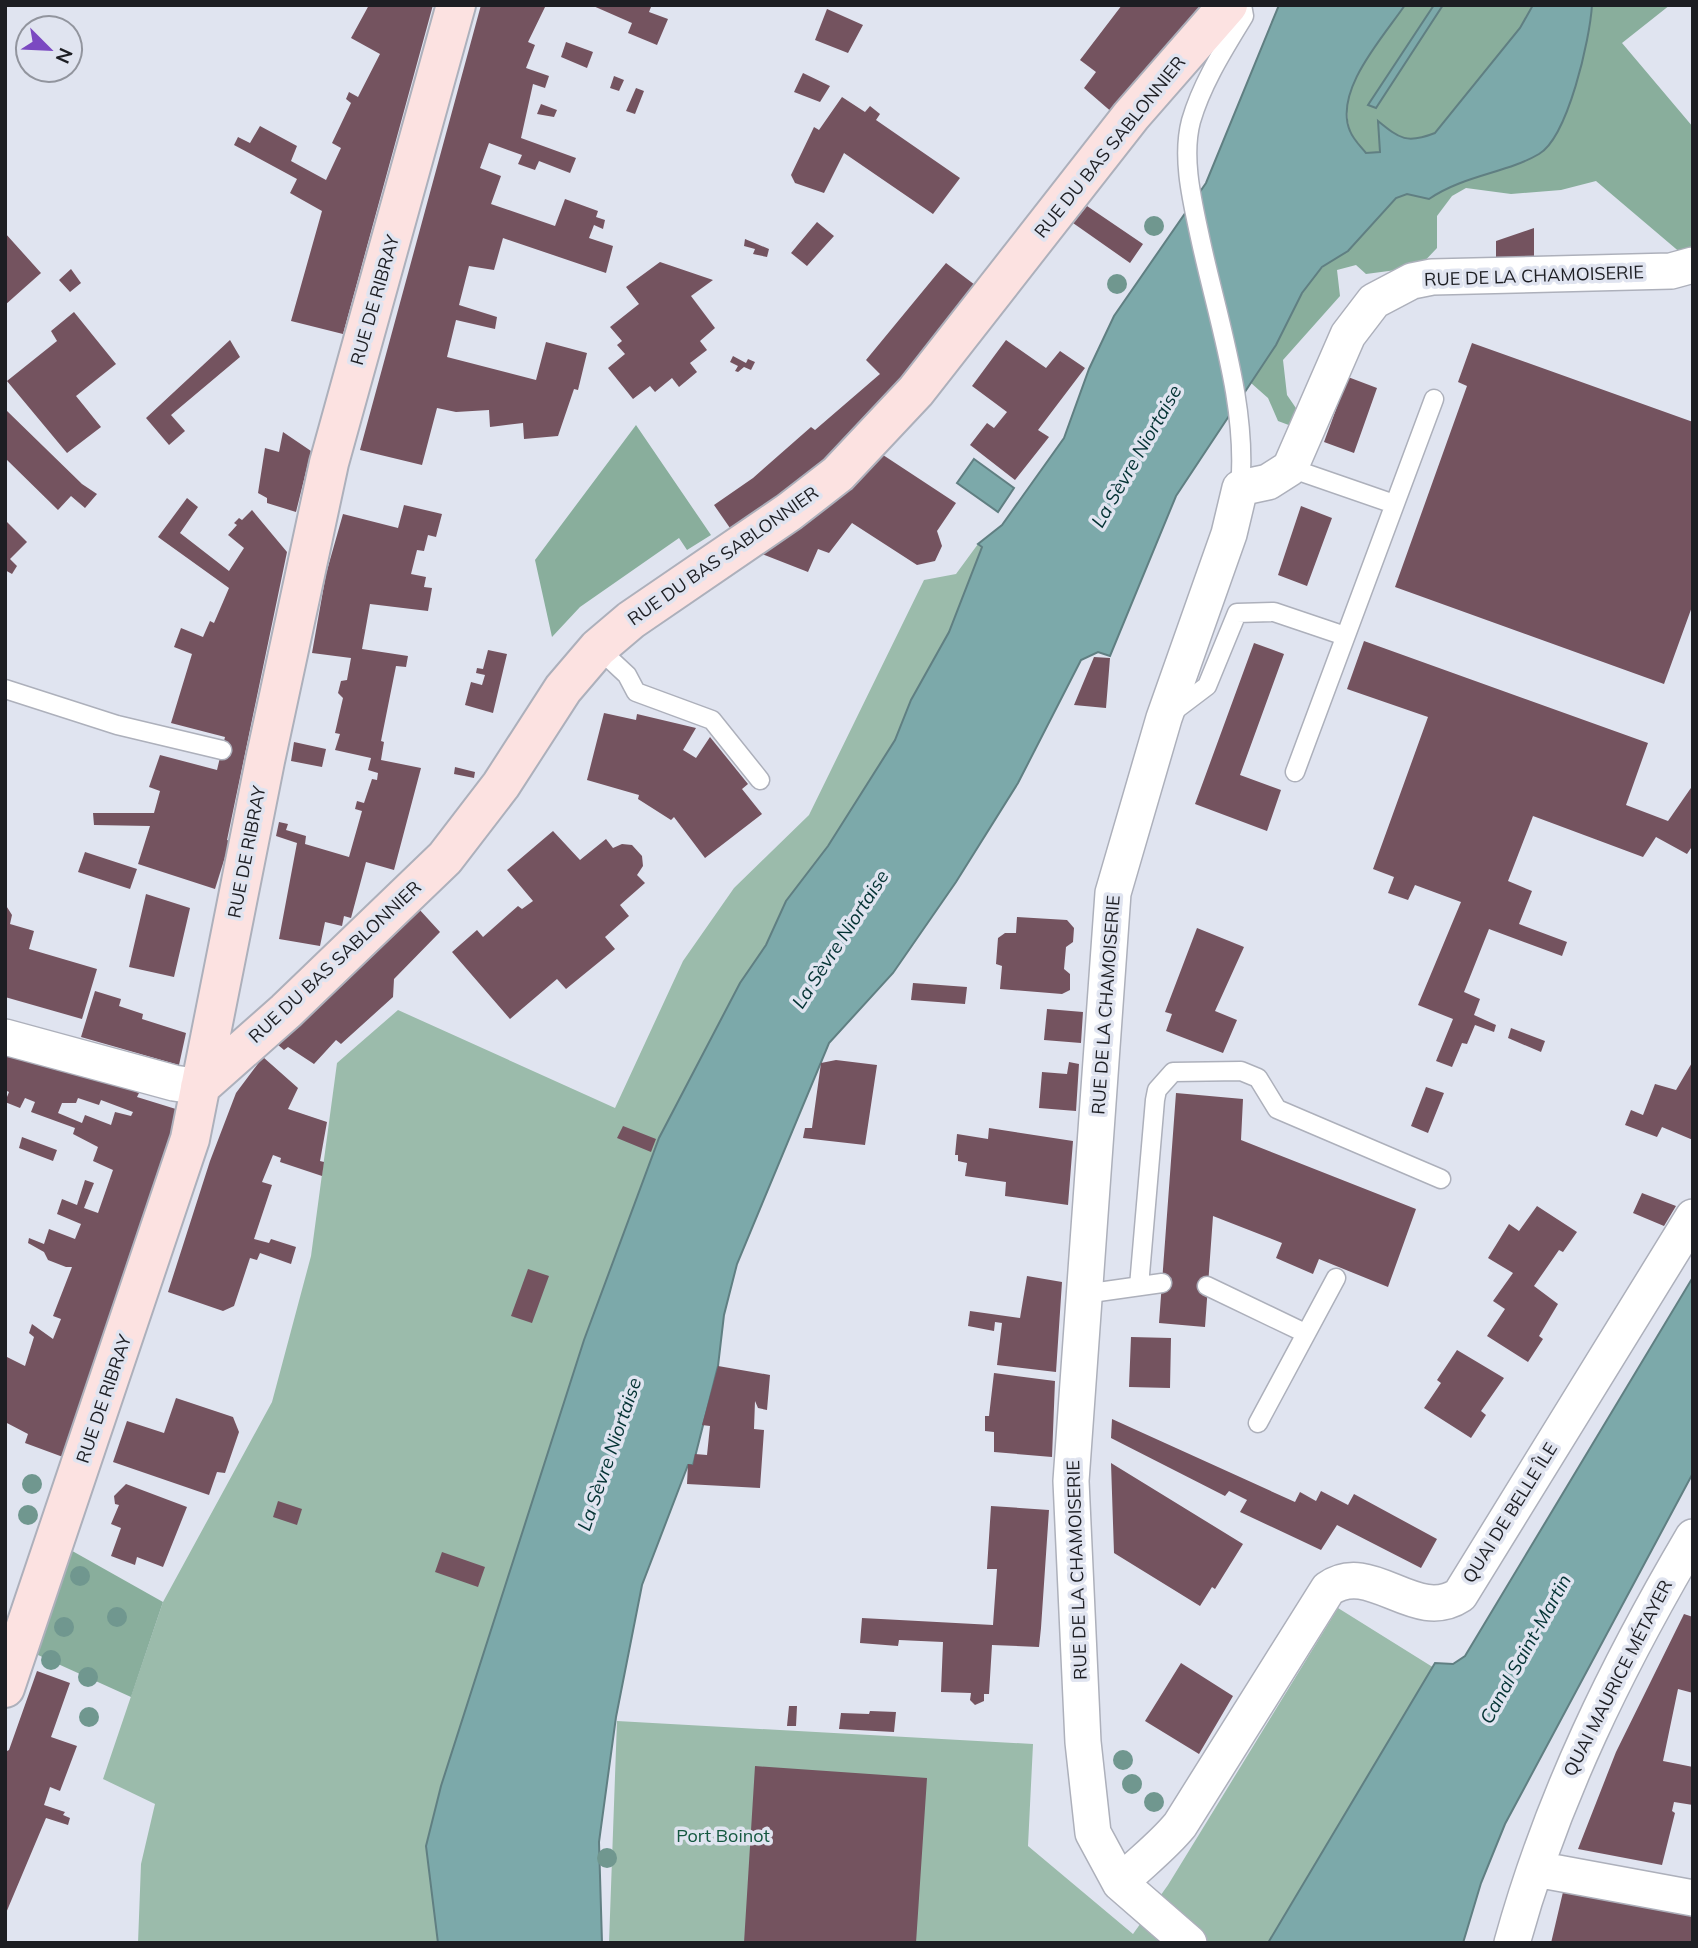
<svg xmlns="http://www.w3.org/2000/svg" width="1698" height="1948" viewBox="0 0 1698 1948" font-family="Mulish,sans-serif">
	<style>
		.green { fill: #9bbbab }
		.forest { fill: #89ae9c }
		.water { fill: #7ca9aa; stroke: #607f82; stroke-width: 2 }
		.building { fill: #74535f; fill-rule: evenodd }
		.lines { fill: none; stroke-linecap: round; stroke-linejoin: round }
		.lane-casing { stroke: #adb0bb; stroke-width: 21 }
		.street-casing { stroke: #adb0bb; stroke-width: 38 }
		.secondary-casing { stroke: #adb0bb; stroke-width: 42 }
		.lane { stroke: #fff; stroke-width: 18 }
		.street { stroke: #fff; stroke-width: 35 }
		.secondary { stroke: #fce2e1; stroke-width: 38 }
		.tree { fill: #70978f }
		.labels { text-anchor: middle; stroke-width: 7; stroke-linejoin: round; paint-order: stroke }
		.street-label { font-size: 18px; fill: #1d1e23; stroke: #e0e4f0 }
		.park-label { font-size: 18px; fill: #145840; stroke: #e0e4f0 }
		.water-label { font-size: 19px; font-style: italic; fill: #033233; stroke: #e0e4f0 }
	</style>
	<rect width="100%" height="100%" fill="#e0e4f0"/>
	<path class="green" d="M978 544 982 546 949 632 911 700 895 740 828 846 786 901 766 945 740 983 659 1138 584 1340 441 1786 426 1846 438 1943H138L141 1864 155 1804 103 1779 163 1602 272 1402 311 1256 337 1063 398 1010 615 1108 683 961 734 888 809 815 924 580 956 574Z
		M1338 1608 1439 1671 1273 1943H609L617 1721 1033 1744 1028 1846 1133 1934 1168 1885Z"/>
	<path class="forest" d="M1298 5H1670L1622 43 1693 127V246L1682 254 1596 181 1561 190 1511 194 1466 188 1452 196 1437 216V248L1419 267 1366 274 1356 265 1337 270 1340 296 1283 360 1287 395 1300 414 1294 427 1278 421 1268 398 1251 383C1274 347 1292 300 1321 269 1328 261 1339 256 1348 250L1366 154 1349 131 1346 101Z
		M636 425 711 535 687 550 679 538 580 607 552 637 535 560Z
		M67 1548 163 1602 131 1697 27 1650Z"/>
	<path class="water" d="M1279 5H1405C1384 36 1333 91 1350 131 1353 139 1361 147 1366 153L1380 152 1378 121C1400 139 1407 144 1435 133L1520 28 1533 5H1592C1590 39 1568 137 1539 154 1507 173 1464 175 1429 199L1407 194 1396 198 1348 251 1322 267 1302 293 1276 345 1176 496 1110 656 1098 652 1081 660 1018 783 956 882 893 973 829 1043 737 1264 724 1315 718 1366 693 1465H688L642 1585 616 1717 599 1842 602 1943H438L426 1846 441 1786 584 1340 659 1138 740 983 766 945 786 901 828 846 895 740 911 700 949 632 982 547 978 544 1002 525 1064 438 1089 369 1114 316 1206 183Z
		M1434 5H1443L1376 108 1368 105Z
		M974 459 1014 488 998 512 957 483Z
		M1693 1277V1473L1505 1824 1481 1883 1463 1943H1268L1435 1663 1453 1664 1465 1656Z"/>
	<path class="building" d="M369 5H433L343 334 291 321 322 211 290 193 297 179 234 145 238 137 250 143 260 126 297 146 291 161 326 180 341 148 332 143 351 103 346 99 349 92 358 97 380 54 351 38Z
		M481 5H546L528 42 535 45 526 68 549 76 545 88 533 84 521 138 576 158 570 173 539 161 535 170 518 164 522 155 489 143 480 168 501 176 491 204 555 226 565 199 598 211 596 217 605 220 603 229 594 225 589 238 613 246 606 273 503 238 494 270 469 266 459 305 497 317 495 329 456 320 447 357 536 380 546 342 587 353 578 390 574 389 558 436 524 439 523 423 490 427 489 410 456 412 437 408 422 465 360 450Z
		M591 5H647L651 7 649 12 668 19 657 45 628 33 632 23Z
		M1122 5H1203L1114 114 1084 88 1096 72 1080 60Z
		M827 9 863 25 848 53 815 40Z
		M566 42 593 52 587 68 561 57Z
		M803 73 830 86 820 102 794 92Z
		M614 76 624 80 619 91 610 88Z
		M636 88 644 91 635 114 626 111Z
		M842 97 865 112 870 106 880 114 876 120 960 178 933 214 844 153 824 193 795 183 791 175 814 127 819 130Z
		M541 104 557 110 554 117 537 114Z
		M1087 206 1143 244 1130 263 1073 223Z
		M817 222 834 236 807 266 791 253Z
		M1534 228V257L1496 258V241Z
		M5 233 41 273 5 305Z
		M745 239 769 249 767 257 753 254 755 249 744 246Z
		M660 262 713 280 691 296 715 328 700 341 707 350 690 363 697 372 679 387 672 378 655 392 650 386 633 399 608 368 625 354 617 345 622 341 610 327 639 304 626 287Z
		M946 263 975 285 866 428 765 511 761 507 730 528 714 505 753 478 811 427 815 430 880 374 866 360Z
		M71 269 81 283 70 292 59 280Z
		M74 312 116 364 76 396 101 427 67 453 7 381 57 341 51 331Z
		M230 340 240 357 171 415 185 431 169 445 146 418Z
		M1006 340 1046 368 1060 351 1085 368 1038 430 1049 437 1015 480 970 445 987 423 994 428 1007 412 972 386Z
		M1472 343 1693 422V604L1664 684 1395 587 1467 386 1458 382Z
		M733 356 746 363 748 359 755 362 751 370 744 367 738 372 735 371 738 366 730 362Z
		M1348 377 1377 388 1354 453 1324 442Z
		M5 409 82 484 97 494 85 508 71 496 58 510 5 458Z
		M283 432 311 451 296 512 267 503V498L258 493 265 448 279 452Z
		M880 453 956 503 937 531 942 546 935 561 917 565 852 523 829 553 818 549 808 572 762 554Z
		M187 498 198 507 180 533 229 571 244 548 228 535 237 525 234 523 239 518 242 520 252 510 287 552 227 840 230 841 215 889 138 864 150 826 94 825 93 813H154L160 791 149 787 160 755 217 770 225 737 171 723 192 654 174 647 181 628 203 637 210 621 214 623 229 588 158 537Z
		M404 505 442 514 436 537 428 535 424 551 417 550 411 574 426 577 424 587 432 588 428 611 370 604 362 649 408 656 406 667 396 666 381 741 384 742 381 760 421 768 394 870 366 862 351 918 344 916 342 926 325 922 320 946 279 939 297 843 276 836 279 822 288 824 286 830 306 836 305 844 349 857 362 811 355 809 357 801 364 803 372 779 377 780 378 773 368 770 371 758 335 750 340 734 335 733 343 698 338 693 341 681 347 680 351 658 312 653 326 574 343 514 398 528Z
		M1301 506 1332 518 1307 586 1278 575Z
		M5 520 27 542 10 559 17 566 12 574 5 570Z
		M1364 641 1648 743 1626 805 1668 821 1693 785V845L1687 854 1656 837 1643 857 1533 816 1508 881 1532 891 1519 924 1567 942 1562 956 1489 929 1464 992 1480 999 1474 1015 1496 1025 1494 1032 1475 1025 1467 1044 1462 1043 1452 1067 1436 1061 1453 1019 1418 1005 1461 902 1415 885 1408 900 1388 893 1394 877 1373 869 1428 717 1347 689Z
		M1254 643 1284 654 1240 775 1281 790 1267 831 1195 804Z
		M488 650 507 654 493 713 465 705 471 682 482 685 485 675 476 673 477 668 483 669Z
		M1094 657 1110 658 1106 708 1074 705Z
		M604 713 636 720 637 714 696 728 683 750 696 758 710 737 748 784 742 789 762 814 705 858 674 817 671 820 638 799 639 795 587 780Z
		M294 742 326 749 322 767 291 761Z
		M455 767 475 772 474 778 454 774Z
		M553 831 580 860 606 839 613 848 622 844 632 845 642 856 643 866 637 875 645 883 620 905 629 916 605 937 615 949 566 989 557 979 510 1019 452 952 477 930 483 937 518 906 522 909 533 901 507 870Z
		M85 852 137 869 130 889 78 872Z
		M146 894 190 908 174 977 129 967Z
		M5 904 12 915 10 924 34 931 29 949 97 969 82 1019 5 997Z
		M418 908 440 932 394 979 393 997 341 1044 336 1040 314 1064 288 1047 284 1050 277 1044Z
		M1017 917 1067 920 1074 928 1073 942 1066 947 1064 969 1070 974V990L1062 994 1000 989 1002 966 996 964 998 938 1005 933H1016Z
		M1197 928 1244 947 1215 1011 1237 1020 1223 1053 1166 1031 1172 1014 1165 1012Z
		M913 983 967 987 965 1004 911 1000Z
		M95 991 121 999 119 1006 143 1014 142 1019 186 1033 179 1065 81 1037Z
		M1047 1009 1083 1012 1081 1043 1044 1040Z
		M1511 1028 1545 1041 1541 1052 1508 1038Z
		M5 1048 114 1082 139 1093 137 1097 179 1110 63 1457 25 1443 28 1434 5 1422V1356L25 1366 34 1337 29 1333 32 1324 53 1339 61 1319 53 1316 72 1267H66L48 1260 44 1252 28 1243 29 1238 44 1244 49 1229 75 1239 81 1224 57 1214 62 1199 77 1205 85 1180 94 1183 84 1208 98 1213 113 1170 93 1161 98 1147 73 1134 75 1128 31 1112 35 1102 25 1098 20 1108 5 1102 9 1092 5 1090ZM78 1098 99 1105 101 1100 133 1112 131 1116 115 1112 111 1125 85 1115 82 1123 58 1113 62 1103H76Z
		M263 1057 298 1088 288 1109 327 1122 320 1161 324 1162 322 1176 280 1162 281 1158 273 1155 262 1182 272 1185 254 1239 269 1243 271 1239 296 1247 291 1264 260 1253 257 1260 250 1258 234 1306 223 1311 168 1292 210 1161 236 1093Z
		M836 1060 877 1065 865 1145 803 1138 805 1128H812L821 1063Z
		M1693 1061V1140L1662 1127 1657 1137 1625 1125 1631 1110 1643 1115 1655 1084 1676 1090Z
		M1069 1062 1079 1064 1076 1111 1039 1108 1042 1072 1067 1074Z
		M1426 1087 1444 1093 1428 1133 1411 1126Z
		M1176 1093 1243 1099 1241 1140 1416 1209 1388 1287 1319 1259 1313 1274 1276 1258 1282 1243 1213 1216 1205 1327 1159 1323Z
		M623 1126 656 1139 651 1152 617 1138Z
		M989 1128 1073 1141 1068 1205 1005 1196 1006 1182 965 1176 967 1163 958 1161V1155H955L957 1134 988 1139Z
		M22 1137 57 1150 53 1161 19 1148Z
		M1642 1193 1676 1206 1664 1226 1633 1213Z
		M1537 1206 1577 1232 1563 1252 1559 1250 1534 1286 1558 1304 1539 1336 1543 1339 1528 1362 1487 1336 1505 1309 1493 1301 1513 1273 1488 1258 1509 1224 1519 1231Z
		M528 1269 549 1276 532 1323 511 1316Z
		M1027 1276 1062 1282 1056 1372 997 1365 1002 1323 995 1322 994 1331 968 1326 970 1311 1020 1318Z
		M1131 1337 1171 1338 1170 1388 1129 1387Z
		M1457 1350 1504 1378 1481 1411 1486 1415 1471 1438 1424 1408 1441 1383 1437 1380Z
		M718 1366 770 1375 767 1410 758 1408 755 1401 754 1429 764 1430 760 1488 687 1484 688 1464 693 1465 695 1454 707 1455 710 1426 702 1425Z
		M994 1373 1055 1381 1052 1457 994 1452V1432L985 1431V1416H989Z
		M176 1398 233 1417 239 1432 225 1473 217 1472 209 1495 113 1462 127 1421 164 1433Z
		M1112 1419 1295 1502 1300 1492 1316 1501 1321 1491 1348 1505 1354 1494 1437 1539 1421 1568 1337 1525 1321 1550 1240 1512 1247 1500 1229 1491 1225 1496 1111 1438Z
		M1111 1463 1243 1544 1215 1589 1212 1587 1200 1606 1114 1553Z
		M126 1484 187 1507 163 1567 137 1557 135 1565 111 1556 121 1528 111 1524 119 1505 115 1504 114 1496Z
		M278 1501 302 1509 297 1525 273 1517Z
		M991 1506 1049 1510 1041 1628 1039 1647 992 1645 989 1694H984V1701L975 1705 970 1700 971 1693 941 1692 943 1642 899 1640 898 1646 860 1643 862 1618 993 1625 997 1569H987Z
		M442 1552 485 1567 478 1587 435 1572Z
		M1684 1614 1693 1617V1693L1678 1689 1663 1761 1693 1767V1805L1674 1802 1672 1811 1675 1813 1662 1865 1578 1849 1616 1752Z
		M1181 1663 1233 1696 1199 1754 1145 1721Z
		M37 1671 70 1683 51 1737 77 1746 60 1791 50 1787 44 1805 65 1812 63 1815 70 1818 68 1825 46 1818 6 1913 5 1752 9 1750Z
		M789 1706H797L796 1726H787Z
		M870 1711 896 1712 894 1732 839 1729 841 1713 869 1714Z
		M755 1766 927 1778 916 1943H744Z
		M1563 1892 1693 1914V1943H1551Z"/>
	<g class="lines">
		<g class="lane-casing">
			<path id="lane" d="M1290 468 1394 504
				M1240 488C1248 408 1218 320 1201 242 1193 204 1181 159 1191 121 1202 83 1224 49 1244 16L1242 5
				M598 648 627 675 636 692 712 720 760 780
				M5 689 117 725 222 750
				M1170 714 1207 686 1237 613 1274 612 1345 636
				M1295 772 1434 399
				M1139 1286 1155 1100 1157 1090 1173 1072 1241 1071 1258 1078 1277 1109 1441 1179
				M1207 1286 1305 1333
				M1084 1294 1162 1283
				M1258 1423 1336 1278"/>
		</g>
		<g class="street-casing">
			<path id="street" d="M5 1037 174 1083 200 1087
				M1536 1869 1693 1898
				M1120 1883C1140 1863 1162 1847 1180 1825L1328 1589C1371 1558 1415 1625 1460 1595L1693 1217
				M1189 1943 1120 1883 1093 1833 1083 1742 1071 1481 1113 893 1164 718 1229 534 1240 488 1268 482 1290 468 1348 335 1374 301 1412 281 1432 277 1671 271 1693 265
				M1512 1943C1552 1798 1617 1666 1693 1537"/>
		</g>
		<g class="secondary-casing">
			<path id="secondary" d="M200 1087 286 1011 445 858 501 785 563 689 598 648 631 620 789 512 838 474 916 391 1131 116 1228 5
				M5 1688 190 1139 265 761 329 463 456 5"/>
		</g>
		<use href="#lane" class="lane"/>
		<use href="#street" class="street"/>
		<use href="#secondary" class="secondary"/>
	</g>
	<g class="tree">
		<circle cx="1154" cy="226" r="10"/>
		<circle cx="1117" cy="284" r="10"/>
		<circle cx="32" cy="1484" r="10"/>
		<circle cx="28" cy="1515" r="10"/>
		<circle cx="80" cy="1576" r="10"/>
		<circle cx="117" cy="1617" r="10"/>
		<circle cx="64" cy="1627" r="10"/>
		<circle cx="51" cy="1660" r="10"/>
		<circle cx="88" cy="1677" r="10"/>
		<circle cx="89" cy="1717" r="10"/>
		<circle cx="1123" cy="1760" r="10"/>
		<circle cx="1132" cy="1784" r="10"/>
		<circle cx="1154" cy="1802" r="10"/>
		<circle cx="607" cy="1858" r="10"/>
	</g>
	<g class="labels">
		<g class="street-label">
			<text transform="translate(1110 147) rotate(-51)" y="6">RUE DU BAS SABLONNIER</text>
			<text transform="translate(1534 276) rotate(-2)" y="6">RUE DE LA CHAMOISERIE</text>
			<text transform="translate(375 300) rotate(-74)" y="6">RUE DE RIBRAY</text>
			<text transform="translate(723 556) rotate(-35)" y="6">RUE DU BAS SABLONNIER</text>
			<text transform="translate(247 852) rotate(-79)" y="6">RUE DE RIBRAY</text>
			<text transform="translate(335 962) rotate(-43)" y="6">RUE DU BAS SABLONNIER</text>
			<text transform="translate(1106 1005) rotate(-86)" y="6">RUE DE LA CHAMOISERIE</text>
			<text transform="translate(104 1399) rotate(-71)" y="6">RUE DE RIBRAY</text>
			<text transform="translate(1510 1513) rotate(-58)" y="6">QUAI DE BELLE ÎLE</text>
			<text transform="translate(1077 1570) rotate(-92)" y="6">RUE DE LA CHAMOISERIE</text>
			<text transform="translate(1618 1678) rotate(-63)" y="6">QUAI MAURICE MÉTAYER</text>
		</g>
		<g class="park-label">
			<text x="723" y="1842">Port Boinot</text>
		</g>
		<g class="water-label">
			<text transform="translate(1136 456) rotate(-60)" y="7">La Sèvre Niortaise</text>
			<text transform="translate(840 939) rotate(-57)" y="7">La Sèvre Niortaise</text>
			<text transform="translate(609 1454) rotate(-71)" y="7">La Sèvre Niortaise</text>
			<text transform="translate(1525 1649) rotate(-61)" y="7">Canal Saint-Martin</text>
		</g>
	</g>
	<rect width="1698" height="1948" fill="none" stroke="#1d1e23" stroke-width="14"/>
	<g transform="translate(49 49) rotate(114)"><circle r="33" fill="#e0e4f0" stroke="#92959e" stroke-width="2"/>
	<path d="M0-5L12 26L0 18L-12 26Z" fill="#7b49c1"/>
	<text y="-10" font-size="19" font-weight="bold" text-anchor="middle" fill="#1d1e23">N</text>
	</g>
</svg>
